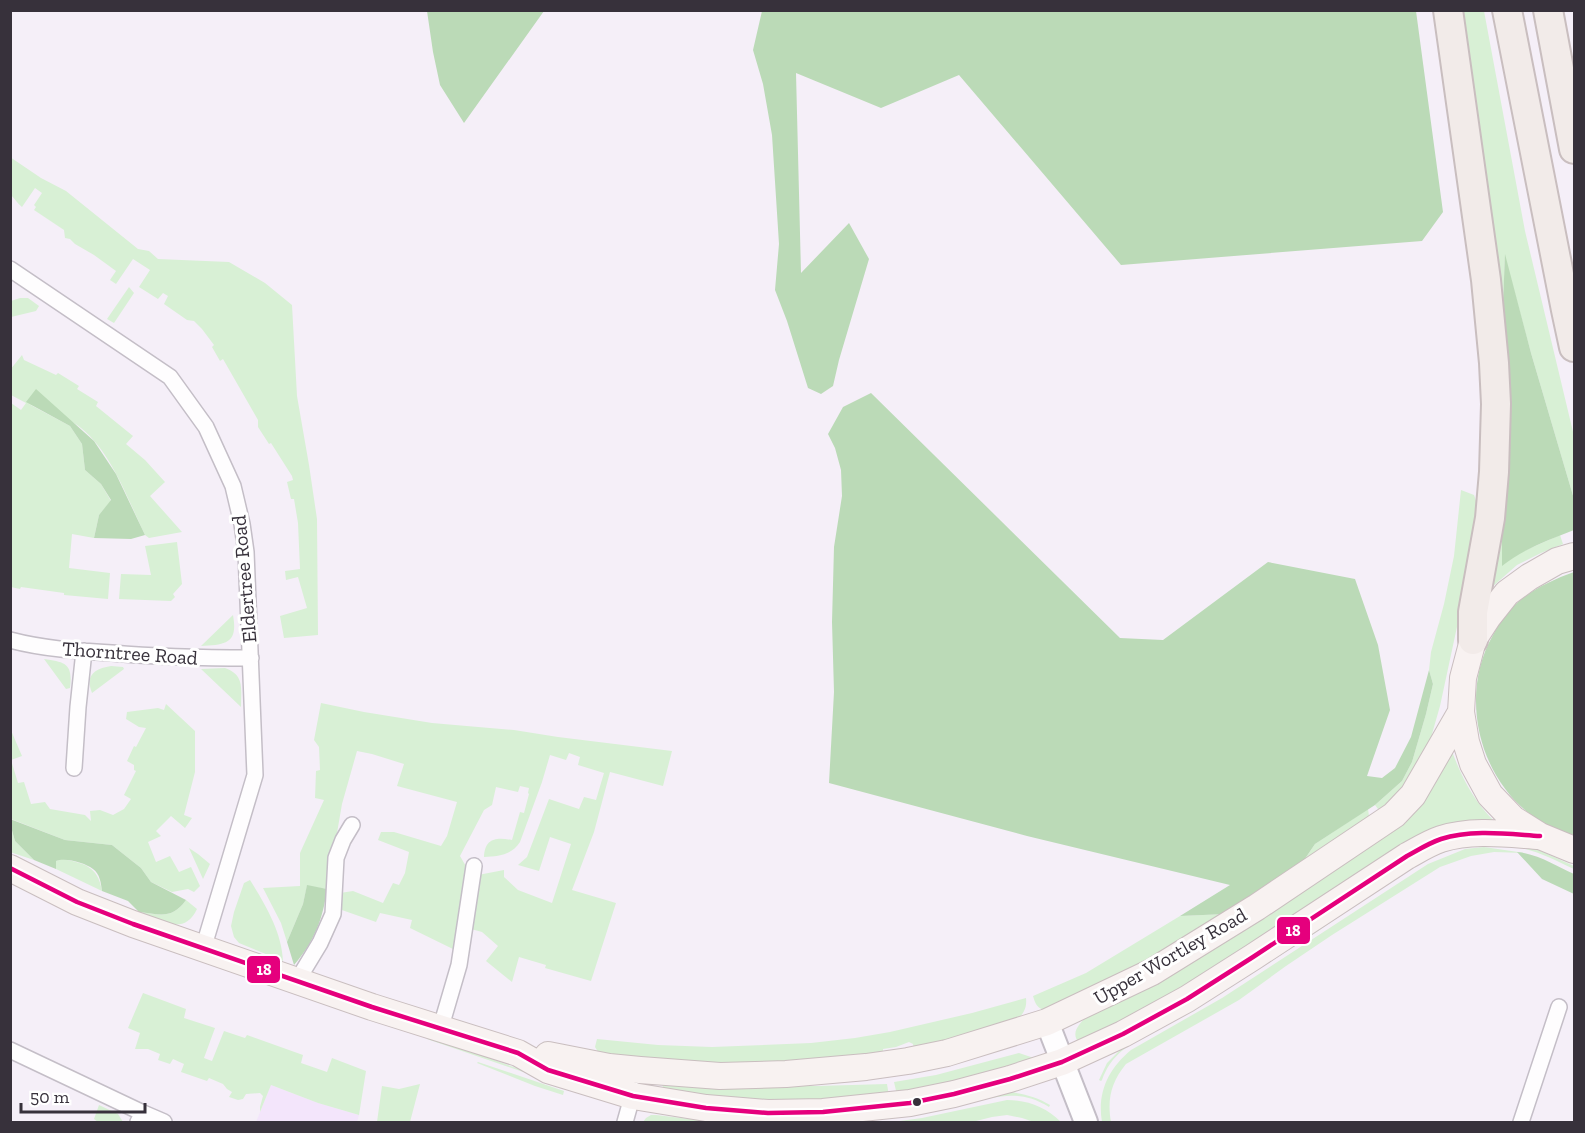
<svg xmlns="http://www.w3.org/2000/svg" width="1585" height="1133" viewBox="0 0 1585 1133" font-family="'Zilla Slab',serif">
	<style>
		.built { fill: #f3e5fb }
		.green { fill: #d8f0d5 }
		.forest { fill: #bbdab7 }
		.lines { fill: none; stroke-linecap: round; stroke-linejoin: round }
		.street-casing { stroke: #c4bec7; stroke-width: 18 }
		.secondary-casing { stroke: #c4bec7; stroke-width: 26 }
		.primary-casing { stroke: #c9bebf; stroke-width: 28 }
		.highway-casing { stroke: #c9bebf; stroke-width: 32 }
		.street { stroke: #fefdfe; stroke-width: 15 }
		.secondary { stroke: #fefdfe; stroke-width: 22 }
		.primary { stroke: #f8f2f1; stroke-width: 26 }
		.highway { stroke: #f2ebe9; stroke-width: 28 }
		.bus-1-casing { stroke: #fff; stroke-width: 9 }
		.bus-1 { stroke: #e5007d; stroke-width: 4.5 }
		.bus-dot { fill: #37313b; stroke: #fff; stroke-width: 2 }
		.labels { text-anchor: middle; stroke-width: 6; stroke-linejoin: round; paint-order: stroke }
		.street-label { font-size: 20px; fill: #37313b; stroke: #fff }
		.line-badge { stroke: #fff; stroke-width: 2 }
		.badge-label { font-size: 16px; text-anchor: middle; font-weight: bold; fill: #fff }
	</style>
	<rect width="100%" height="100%" fill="#f5eff8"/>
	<path class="built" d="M271 1085 318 1103 359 1115 357 1122H256Z"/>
	<path class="green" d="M1459 11H1484L1525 231 1574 436V499L1531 353 1505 257 1503 303 1510 408Z
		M10 157 41 178 66 191 138 249 149 251 158 259 229 262 265 283 292 305 297 396 309 465 317 519 318 635 284 638 280 616 307 608 298 577 286 580 285 571 300 569 298 523 294 499H291L287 482 293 480 292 476 271 443 269 444 258 427V420L223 359 220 361 212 347 214 345 202 329 194 321 187 320 164 304 168 296 163 293 158 299 139 287 150 270 133 259 116 284 110 280 116 271 94 255 75 244 70 239 65 238 64 230 34 210 36 207 34 205 42 193 35 188 22 207C17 203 15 199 11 195Z
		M129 287 134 293 114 323 107 319Z
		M20 298H28L39 306 36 311 11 317V301Z
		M22 355 24 360 56 375 58 373 79 386 77 389 98 402 96 406 133 436 126 444 145 460 165 482 150 496 182 532 149 538 145 535C128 500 112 453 81 428 71 419 40 409 27 403L70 426 82 444 85 470 101 484 111 501 99 515 94 538 72 534 69 568 110 573 108 599 64 595V593L21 587 20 589 11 587V403L21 410 26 403 11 395 10 370Z
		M1461 490 1474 495 1481 515 1440 706 1426 755 1414 779 1384 810 1378 809 1375 805 1402 781 1412 762 1426 714 1433 684 1429 670 1431 652 1444 604 1454 556Z
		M1502 495V565L1515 555 1560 535 1563 544 1541 553 1517 565 1491 588Z
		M177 542 182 584 173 594 175 597 171 601 119 599 121 574 151 575 145 546Z
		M233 615C238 643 227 645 201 646Z
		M44 659C66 662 73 664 70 688L66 689Z
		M111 666 123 667 124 669 92 693C85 675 94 669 111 666Z
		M225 668C245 675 241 689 241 707L201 669Z
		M321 703 364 712 432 723 514 730 558 737 672 751 663 786 610 772 594 832 572 890 616 903 591 981 545 968 546 965 519 957 512 982 486 961 498 946 482 932 471 929 478 875 504 870V877L518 890 552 903 571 844 550 837 539 871 518 865 527 857 549 799 579 809 584 797 596 800 604 773 578 765 580 757 569 753 566 760 550 755 542 782 520 842C512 855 499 856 484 857 485 838 496 837 512 840L520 812 524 813 529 794 528 793 529 788 520 786 518 792 496 787 492 805 484 810 460 856 467 868 466 884 459 912 455 950 410 928 412 920 380 913 376 922 339 909 340 893 353 891 383 903 393 883 399 885 405 873 409 852 378 840 381 832H394L441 846 447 836 457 802 397 786 404 764 372 754 357 751 342 804 337 833 328 868 327 889 307 886 303 904 287 942 281 923 263 888 300 886V853L324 800 315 798 316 771 320 770 319 747 314 740Z
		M166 704 195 731V772L184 815 192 818 185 828 171 816 156 831 161 836 148 842 156 862 170 856 179 872 191 867 200 886 194 892 188 889 172 892 151 882 141 868 112 845 65 840 11 819 10 728 22 756 11 760 18 783 24 782 31 804 45 802 50 809 85 815 91 821 90 811 100 810 113 815 124 809 131 799 124 795 136 771 134 770V765L127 761 134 746 136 747 146 728 139 727 126 719 127 712 158 708 164 710Z
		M1450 746C1461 776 1472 799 1495 822L1179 993 1080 1043C1069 1034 1080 1023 1087 1016L1426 797 1438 779Z
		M1368 809 1369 816 1300 866 1315 844Z
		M11 827 15 841 34 860 10 852Z
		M1498 841 1523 845 1541 851 1574 866V869C1549 857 1525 845 1496 844 1446 841 1407 871 1367 897 1345 913 1322 928 1299 944L1297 941 1404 870 1431 854 1454 846 1474 842Z
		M1484 847 1525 853 1494 852 1471 856 1440 867 1332 935 1286 966 1239 1000 1126 1064C1111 1082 1107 1100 1111 1122H1102C1097 1093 1108 1069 1131 1050L1222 998 1428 864 1465 849Z
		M189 848 198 854 210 864 203 879Z
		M62 859C84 863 98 866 102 891L56 869V861Z
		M250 880C265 904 282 932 283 961L239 943 234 937 231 926 234 912 244 883Z
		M186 900 197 909C184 937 160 920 139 912 159 914 172 920 186 900Z
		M1226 914 1123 975 1046 1010C1037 1009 1035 1003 1033 996L1086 973 1180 916Z
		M1293 944 1295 946C1258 970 1221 993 1184 1015 1164 1027 1141 1036 1123 1050 1113 1058 1106 1068 1102 1080L1101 1081 1099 1080 1107 1063 1121 1049Z
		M143 993 186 1009 184 1018 215 1028 204 1058 212 1061 224 1031 245 1038 247 1035 303 1055 301 1063 327 1072 332 1058 366 1071 359 1115 318 1103 271 1085 260 1112V1107L263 1096 260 1093 246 1094 243 1099 238 1100 229 1097 232 1092 227 1089 223 1084 209 1078 207 1081 181 1072 184 1064 173 1059 170 1064 158 1060 160 1054 148 1049H135L140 1033 128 1028Z
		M1026 998C1027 1008 1024 1013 1017 1020L914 1050 913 1044 909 1042 896 1047 883 1049V1055L810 1062 709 1066 600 1055 595 1047 597 1039 658 1045 712 1047 811 1043 855 1038 890 1032 972 1013Z
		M428 1037 454 1045 584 1093 427 1039Z
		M1019 1053 1034 1058V1061L897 1095 894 1082 936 1075Z
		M478 1062 564 1091 563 1095 535 1086 477 1063Z
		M420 1084 410 1122H377L382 1086 399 1089Z
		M664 1084 817 1086 887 1084 889 1096C845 1100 802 1102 758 1100 727 1099 696 1094 665 1090L662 1085Z
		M1010 1092C1025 1094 1037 1097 1050 1105L1049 1107C1019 1089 999 1096 967 1104 952 1108 937 1111 921 1114L995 1094Z
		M1007 1100C1028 1100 1046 1107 1061 1122H1034L1022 1118 1007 1115 992 1117 972 1122H892L922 1118Z
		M99 1105 118 1114 123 1122H98L94 1119Z
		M651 1115H656L715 1122H643L646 1118Z"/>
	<path class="forest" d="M427 11H544L464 123 440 85 433 52Z
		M762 11H1416L1443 212 1422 241 1121 265 959 75 881 108 796 73 801 273 849 223 869 259 839 360 833 386 821 394 808 388 787 321 775 290 779 244 772 135 763 84 753 50Z
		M1505 254 1531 353 1574 499V530C1549 540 1523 549 1502 566V495L1510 408 1503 303Z
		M36 389 94 441 116 474 145 535 131 539 94 538 99 515 111 500 101 484 85 470 82 444 70 426 26 402Z
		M871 393 1120 638 1163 640 1268 562 1355 579 1378 645 1390 710 1367 776 1382 778 1395 768 1411 737 1429 670 1433 684 1426 714 1412 762 1402 781 1375 805 1315 844 1300 866 1226 914 1180 916 1230 885 1027 836 829 783 834 692 832 622 834 547 842 496 841 470 835 448 828 434 843 407Z
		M1574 572V835C1490 815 1451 708 1493 635 1497 627 1502 619 1508 612 1526 592 1549 581 1574 572Z
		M10 819 65 840 112 845 141 868 151 882 186 900C172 920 159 914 139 912L128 901 102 891C101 883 100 874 93 869 86 863 65 857 56 861V869L34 860 15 841 11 827Z
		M1517 852C1538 854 1556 866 1574 874V894L1542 879Z
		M307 885 327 889C323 919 314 942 294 965L287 942 303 904Z"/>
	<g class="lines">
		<g class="street-casing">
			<path id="street" d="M10 269 170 377 206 427 233 486 242 524 246 552 255 775 203 949
				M10 640C44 649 78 651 112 653 158 657 205 658 251 658
				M74 768 78 707 84 651
				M297 981 320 943 333 914 336 858 343 840 352 825
				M440 1030 459 965 474 866
				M10 1050 143 1113 138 1122
				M143 1113 164 1122
				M625 1122 634 1090
				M1521 1122 1559 1007"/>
		</g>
		<g class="secondary-casing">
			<path id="secondary" d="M1047 1022 1086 1122"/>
		</g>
		<g class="primary-casing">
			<path id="primary" d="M1574 556 1557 561 1529 577 1507 593 1488 617 1473 640 1463 678 1461 712 1466 742 1473 764 1490 795 1513 819 1540 836 1574 850
				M10 868 77 902 133 924 372 1007 518 1053 548 1070 633 1096 706 1108 768 1113 823 1112 910 1103 954 1094 1010 1079 1062 1062 1123 1034 1187 999 1253 957 1407 856C1418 850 1429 843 1441 839 1472 829 1508 834 1540 836
				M548 1055 609 1067 640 1070 720 1076 786 1074 866 1067 908 1061 947 1053 1047 1022 1152 972 1257 907 1394 815 1413 795 1461 712"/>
		</g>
		<g class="highway-casing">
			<path id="highway" d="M1448 10 1486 280 1494 363 1496 404 1494 472 1490 518 1473 612V640
				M1507 10 1566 310 1574 347
				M1548 10 1574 149"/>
		</g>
		<use href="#street" class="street"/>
		<use href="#secondary" class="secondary"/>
		<use href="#primary" class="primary"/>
		<use href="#highway" class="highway"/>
		<g class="bus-1-casing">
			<path id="bus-1" d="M10 868 77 902 133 924 372 1007 518 1053 548 1070 633 1096 706 1108 768 1113 823 1112 910 1103 954 1094 1010 1079 1062 1062 1123 1034 1187 999 1253 957 1407 856C1418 850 1429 843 1441 839 1472 829 1508 834 1540 836"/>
		</g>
		<use href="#bus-1" class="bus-1"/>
	</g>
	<circle class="bus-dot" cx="917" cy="1102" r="5"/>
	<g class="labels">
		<g class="street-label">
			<text transform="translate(244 579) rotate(-95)" y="7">Eldertree Road</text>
			<text transform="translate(130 653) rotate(4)" y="7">Thorntree Road</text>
			<text transform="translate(1170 956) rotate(-30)" y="7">Upper Wortley Road</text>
		</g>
	</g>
	<g class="line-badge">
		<rect x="1276" y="916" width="35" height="29" rx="6" fill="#e5007d"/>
		<rect x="246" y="955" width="35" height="29" rx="6" fill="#e5007d"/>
	</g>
	<g class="badge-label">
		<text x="1293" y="936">18</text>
		<text x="264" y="975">18</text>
	</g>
	<rect width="1585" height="1133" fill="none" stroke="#37313b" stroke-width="24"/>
	<path d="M21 1103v9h124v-9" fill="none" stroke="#37313b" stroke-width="3"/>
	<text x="30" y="1103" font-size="18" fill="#37313b" stroke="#ffffff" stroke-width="4.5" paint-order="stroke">50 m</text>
</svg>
